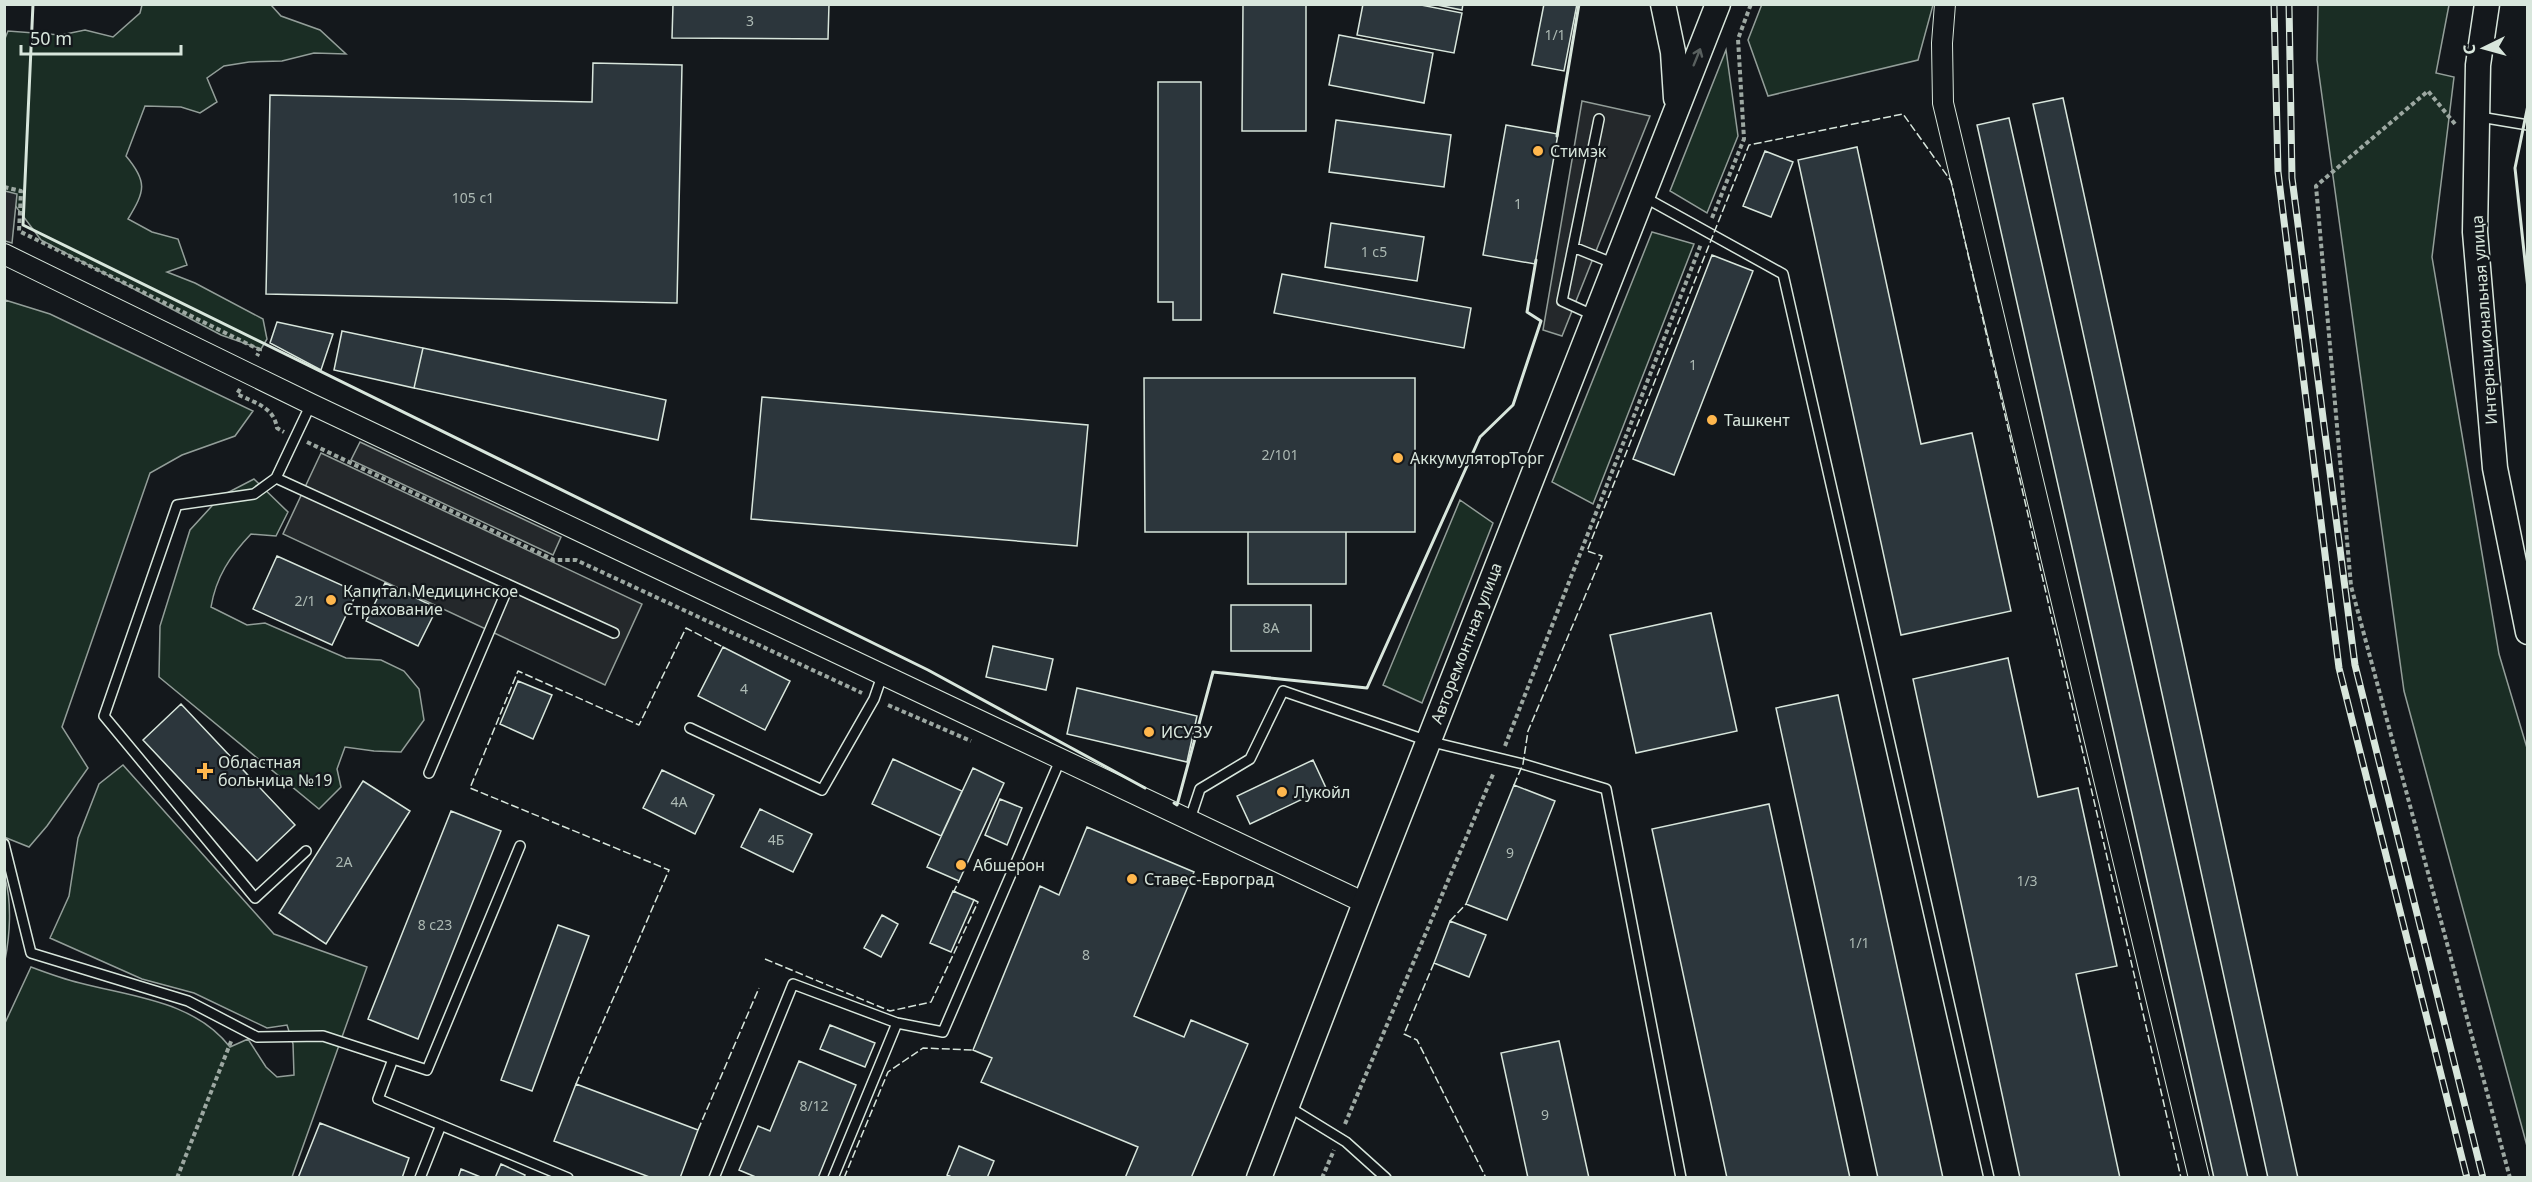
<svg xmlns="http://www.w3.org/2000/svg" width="2532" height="1182" viewBox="0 0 2532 1182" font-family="'Noto Sans',sans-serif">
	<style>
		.green { fill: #1a2d24; stroke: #939e99; stroke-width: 1.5 }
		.parking { fill: #24282b; stroke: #939e99; stroke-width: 1.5 }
		.building { fill: #2c363c; stroke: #d8e6dc; stroke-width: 1.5 }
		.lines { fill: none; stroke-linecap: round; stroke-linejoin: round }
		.service-casing { stroke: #d8e6dc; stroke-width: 12 }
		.minor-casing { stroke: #d8e6dc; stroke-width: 22 }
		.tertiary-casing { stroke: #d8e6dc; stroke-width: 27 }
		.path { stroke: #9da8a2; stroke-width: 4; stroke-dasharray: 4.5 3; stroke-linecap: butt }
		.service { stroke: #14181c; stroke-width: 9 }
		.minor { stroke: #14181c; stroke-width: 20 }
		.tertiary { stroke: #14181c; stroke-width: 24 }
		.rail-casing { stroke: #d8e6dc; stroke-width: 7 }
		.rail { stroke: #14181c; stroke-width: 4.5; stroke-dasharray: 14; stroke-linecap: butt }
		.fence { stroke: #d8e6dc; stroke-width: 1.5; stroke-dasharray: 8 3; stroke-linecap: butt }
		.wall { stroke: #d8e6dc; stroke-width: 3 }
		.oneway { stroke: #59605f }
		.poi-dot { fill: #ffb74d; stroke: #14181c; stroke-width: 2 }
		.labels { text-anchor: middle; stroke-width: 4.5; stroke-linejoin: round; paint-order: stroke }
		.number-label { font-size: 14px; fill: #adbab4 }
		.poi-label { font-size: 16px; fill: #d8e6dc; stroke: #14181c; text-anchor: start }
		.street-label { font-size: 16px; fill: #d8e6dc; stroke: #14181c }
	</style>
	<rect width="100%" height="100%" fill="#14181c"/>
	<path class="green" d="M1762 4H1933V5L1918 60 1768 96 1748 40Z
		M142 5H271L281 16 320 30 346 54 314 53 282 61 249 62 224 66 207 78 217 102 200 113 181 107 145 106 126 156C148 182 145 191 128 219L152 232 178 239 187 265 167 272 195 283 263 319 267 339 261 349 221 335 41 240 5 192 4 41 8 31 61 35 85 30 113 37 140 13Z
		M2318 5H2449L2436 73 2454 77 2432 257 2499 654 2527 748V1146L2404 691 2317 60Z
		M1726 50 1738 136 1707 213 1670 191Z
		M1652 232 1694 244 1593 504 1552 482Z
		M5 300 50 314 253 411 235 436 182 455 150 473 62 727 88 768 47 826 29 847 4 837Z
		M254 479 288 512 276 536 251 534C230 556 216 577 211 607L247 625 265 623 346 658 381 660 404 671 419 689 424 720 401 752 374 751 345 747 337 769 341 787 319 809 159 677 160 626 190 530 221 496Z
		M1460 500 1493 523 1422 703 1383 685Z
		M123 765 274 934 367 967 292 1177 5 1178V1023L31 967C47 973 63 979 80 983 133 997 194 1001 230 1047L248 1039 266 1067 277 1077 294 1075 293 1044 287 1025 267 1028 194 993 142 979 50 938 69 896 78 838 99 784Z
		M5 878C12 903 10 935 5 960Z"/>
	<path class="parking" d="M1582 101 1650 116 1562 336 1543 330Z
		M5 191 17 194 12 243 5 241Z
		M360 442 561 537 553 555 351 460Z
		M321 453 642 604 605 685 283 534Z"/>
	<path class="building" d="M673 4H829L828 39 672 38Z
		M1363 4H1416L1462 13 1454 53 1357 35Z
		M1432 4H1463L1462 10Z
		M1544 4H1577L1564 71 1532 65Z
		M1243 5H1306V131H1242Z
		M1339 35 1433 53 1424 103 1329 85Z
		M593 63 682 65 677 303 266 294 270 95 592 102Z
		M1158 82H1201V320H1173V302H1158Z
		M2063 98 2298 1178H2268L2033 104Z
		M2009 118 2248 1178H2214L1977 125Z
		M1336 120 1451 135 1444 187 1329 172Z
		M1506 125 1558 134 1535 264 1483 255Z
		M1857 147 1921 444 1972 433 2011 611 1901 635 1798 160Z
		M1765 151 1793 162 1771 217 1743 206Z
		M1331 223 1424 237 1417 281 1325 267Z
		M1712 255 1753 271 1674 475 1633 459Z
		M1282 274 1471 308 1464 348 1274 313Z
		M277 322 333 334 321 370 270 343Z
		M342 331 423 348 414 388 334 370Z
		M423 348 666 400 658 440 414 388Z
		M1144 378H1415V532H1145Z
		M762 397 1088 425 1077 546 751 519Z
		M1248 532H1346V584H1248Z
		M277 556 357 592 332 645 253 609Z
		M385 583 437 608 418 646 366 621Z
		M1231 605H1311V651H1231Z
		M1711 613 1737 731 1636 753 1610 635Z
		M993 646 1053 659 1046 690 986 677Z
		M723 647 790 681 765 730 698 696Z
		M2008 658 2038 797 2078 788 2117 966 2076 974 2120 1178H2020L1913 679Z
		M518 681 552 695 533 739 500 724Z
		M1077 688 1197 716 1187 762 1067 734Z
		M1838 695 1943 1178H1878L1776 708Z
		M181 704 295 825 257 861 143 740Z
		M893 759 962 791 941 836 872 804Z
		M1313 760 1326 788 1250 824 1237 796Z
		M973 768 1004 783 959 881 927 867Z
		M662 770 714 795 695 834 643 808Z
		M363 781 410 811 326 944 279 913Z
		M1514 785 1555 801 1507 920 1466 904Z
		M1000 799 1022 808 1007 845 985 835Z
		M1769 804 1850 1178H1727L1652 829Z
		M760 809 812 834 793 872 741 847Z
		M451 811 501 831 418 1039 368 1019Z
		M1087 827 1194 872 1134 1016 1184 1037 1191 1020 1248 1044 1191 1178H1125L1138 1147 981 1082 992 1058 973 1050 1040 886 1059 895Z
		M953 891 974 900 951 952 930 943Z
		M882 915 898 924 881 957 864 948Z
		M1450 921 1486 935 1469 977 1434 963Z
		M558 925 589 936 532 1091 501 1080Z
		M830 1025 875 1043 865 1067 820 1049Z
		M1559 1041 1589 1178H1528L1501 1053Z
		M799 1061 856 1085 818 1178H758L739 1170 758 1126 770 1131Z
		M576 1084 698 1130 680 1178H652L554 1141Z
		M320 1123 409 1158 402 1178H298Z
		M959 1146 994 1161 987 1178H954L947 1175Z
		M501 1164 525 1175 523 1178H495Z
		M461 1169 483 1178H458Z"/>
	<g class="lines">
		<g class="service-casing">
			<path id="service" d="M2480 117 2528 125
				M1644 197 1783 274 1989 1178
				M1573 247 1615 264
				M1595 316 1562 301 1599 119
				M276 478 614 633
				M690 728 822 790 874 699 883 673
				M429 773 509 585
				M1190 819 1200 789 1250 759 1283 691 1428 741 1523 764 1606 789 1681 1178
				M4 844 31 953 188 1001 257 1037 323 1036 427 1070 520 846
				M306 851 255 898 104 716 177 505 254 494 276 478 311 404
				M393 1059 378 1099 568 1178
				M1289 1107 1346 1142 1386 1178
				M420 1178 441 1125
				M714 1178 793 984 897 1023 943 1032 1061 758
				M833 1178 897 1023"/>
		</g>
		<g class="minor-casing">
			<path id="minor" d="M1945 4 1942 43 1943 103 2199 1178
				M4 254 311 404 1365 903"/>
		</g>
		<g class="tertiary-casing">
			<path id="tertiary" d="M1663 4 1673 52 1676 98
				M2487 4 2478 65 2475 232 2495 468 2528 632
				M1259 1178 1365 903 1718 4"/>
		</g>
		<path class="path" d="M2455 124 2428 91 2316 186 2351 586 2510 1178
			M4 187 21 191 19 231 260 350 257 356
			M1712 218 1744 139 1738 39 1751 4
			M240 389 237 394C255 403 274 407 277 428L284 432
			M307 442 554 560H576L862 693
			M888 705 971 741
			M1505 746 1701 244
			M1345 1124 1494 772
			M177 1178 232 1039
			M1322 1178 1334 1150"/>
		<use href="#service" class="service"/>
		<use href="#minor" class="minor"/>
		<use href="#tertiary" class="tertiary"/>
		<g class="rail-casing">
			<path id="rail" d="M2274 4 2278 172 2339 668 2467 1178
				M2289 4 2292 178 2355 665 2483 1178"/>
		</g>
		<use href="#rail" class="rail"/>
		<path class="fence" d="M1514 785 1523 764 1528 731 1602 556 1587 551 1749 145 1903 114 1951 181 2181 1178
			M956 892 954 891 959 881
			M1450 921 1466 904
			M765 959 890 1011 931 1002 978 902 970 898
			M1434 963 1404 1034 1417 1040 1486 1178
			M576 1084 669 870 470 788 518 671 639 725 686 628 723 647
			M698 1130 759 988
			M844 1178 888 1072 923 1048 973 1050"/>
		<path class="wall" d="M33 4 23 225 928 670 1145 788
			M2528 105 2515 168 2528 289
			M1557 136 1579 4
			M1174 803 1177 805 1213 672 1367 688 1480 437 1513 405 1541 321 1527 312 1536 260"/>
	</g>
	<defs><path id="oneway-shaft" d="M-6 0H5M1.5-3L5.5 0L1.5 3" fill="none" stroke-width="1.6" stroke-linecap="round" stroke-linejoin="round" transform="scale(1.5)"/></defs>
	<use class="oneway" href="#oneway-shaft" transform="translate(1697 57) rotate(-68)"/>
	<g class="poi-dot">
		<circle cx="1538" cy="151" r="6"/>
		<circle cx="1712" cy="420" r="6"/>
		<circle cx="1398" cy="458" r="6"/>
		<circle cx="331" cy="600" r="6"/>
		<circle cx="1149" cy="732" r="6"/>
		<path d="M202 762h6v6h6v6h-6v6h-6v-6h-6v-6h6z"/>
		<circle cx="1282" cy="792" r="6"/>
		<circle cx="961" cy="865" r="6"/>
		<circle cx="1132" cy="879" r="6"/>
	</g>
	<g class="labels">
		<g class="number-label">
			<text x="750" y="26">3</text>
			<text x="1555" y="40">1/1</text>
			<text x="473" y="203">105 c1</text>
			<text x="1518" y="209">1</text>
			<text x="1374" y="257">1 с5</text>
			<text x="1693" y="370">1</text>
			<text x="1280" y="460">2/101</text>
			<text x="305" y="606">2/1</text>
			<text x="1271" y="633">8А</text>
			<text x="744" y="694">4</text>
			<text x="679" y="807">4А</text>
			<text x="776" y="845">4Б</text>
			<text x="1510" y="858">9</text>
			<text x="344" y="867">2А</text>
			<text x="2027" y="886">1/3</text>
			<text x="435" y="930">8 с23</text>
			<text x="1859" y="948">1/1</text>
			<text x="1086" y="960">8</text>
			<text x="814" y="1111">8/12</text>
			<text x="1545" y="1120">9</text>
		</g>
		<g class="poi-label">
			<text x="1550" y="157">Стимэк</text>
			<text x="1724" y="426">Ташкент</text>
			<text x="1410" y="464">АккумуляторТорг</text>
			<text x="343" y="597">Капитал Медицинское<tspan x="343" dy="18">Страхование</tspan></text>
			<text x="1161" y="738">ИСУЗУ</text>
			<text x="218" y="768">Областная<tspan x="218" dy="18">больница №19</tspan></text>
			<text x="1294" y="798">Лукойл</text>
			<text x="973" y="871">Абшерон</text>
			<text x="1144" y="885">Ставес-Евроград</text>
		</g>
		<g class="street-label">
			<text transform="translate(2484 320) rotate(-94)" y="6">Интернациональная улица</text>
			<text transform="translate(1466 643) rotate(-69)" y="6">Авторемонтная улица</text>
		</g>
	</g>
	<rect width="2532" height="1182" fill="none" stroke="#d8e6dc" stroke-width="12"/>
	<g transform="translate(2484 48) rotate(265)" stroke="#14181c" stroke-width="4.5" paint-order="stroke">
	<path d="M0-4.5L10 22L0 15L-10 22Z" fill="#d8e6dc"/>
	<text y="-9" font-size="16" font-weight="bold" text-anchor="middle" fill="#d8e6dc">С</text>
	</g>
	<path d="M21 45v9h160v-9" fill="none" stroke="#d8e6dc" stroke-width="3"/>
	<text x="30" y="45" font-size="18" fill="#d8e6dc" stroke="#14181c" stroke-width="4.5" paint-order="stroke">50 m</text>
</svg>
